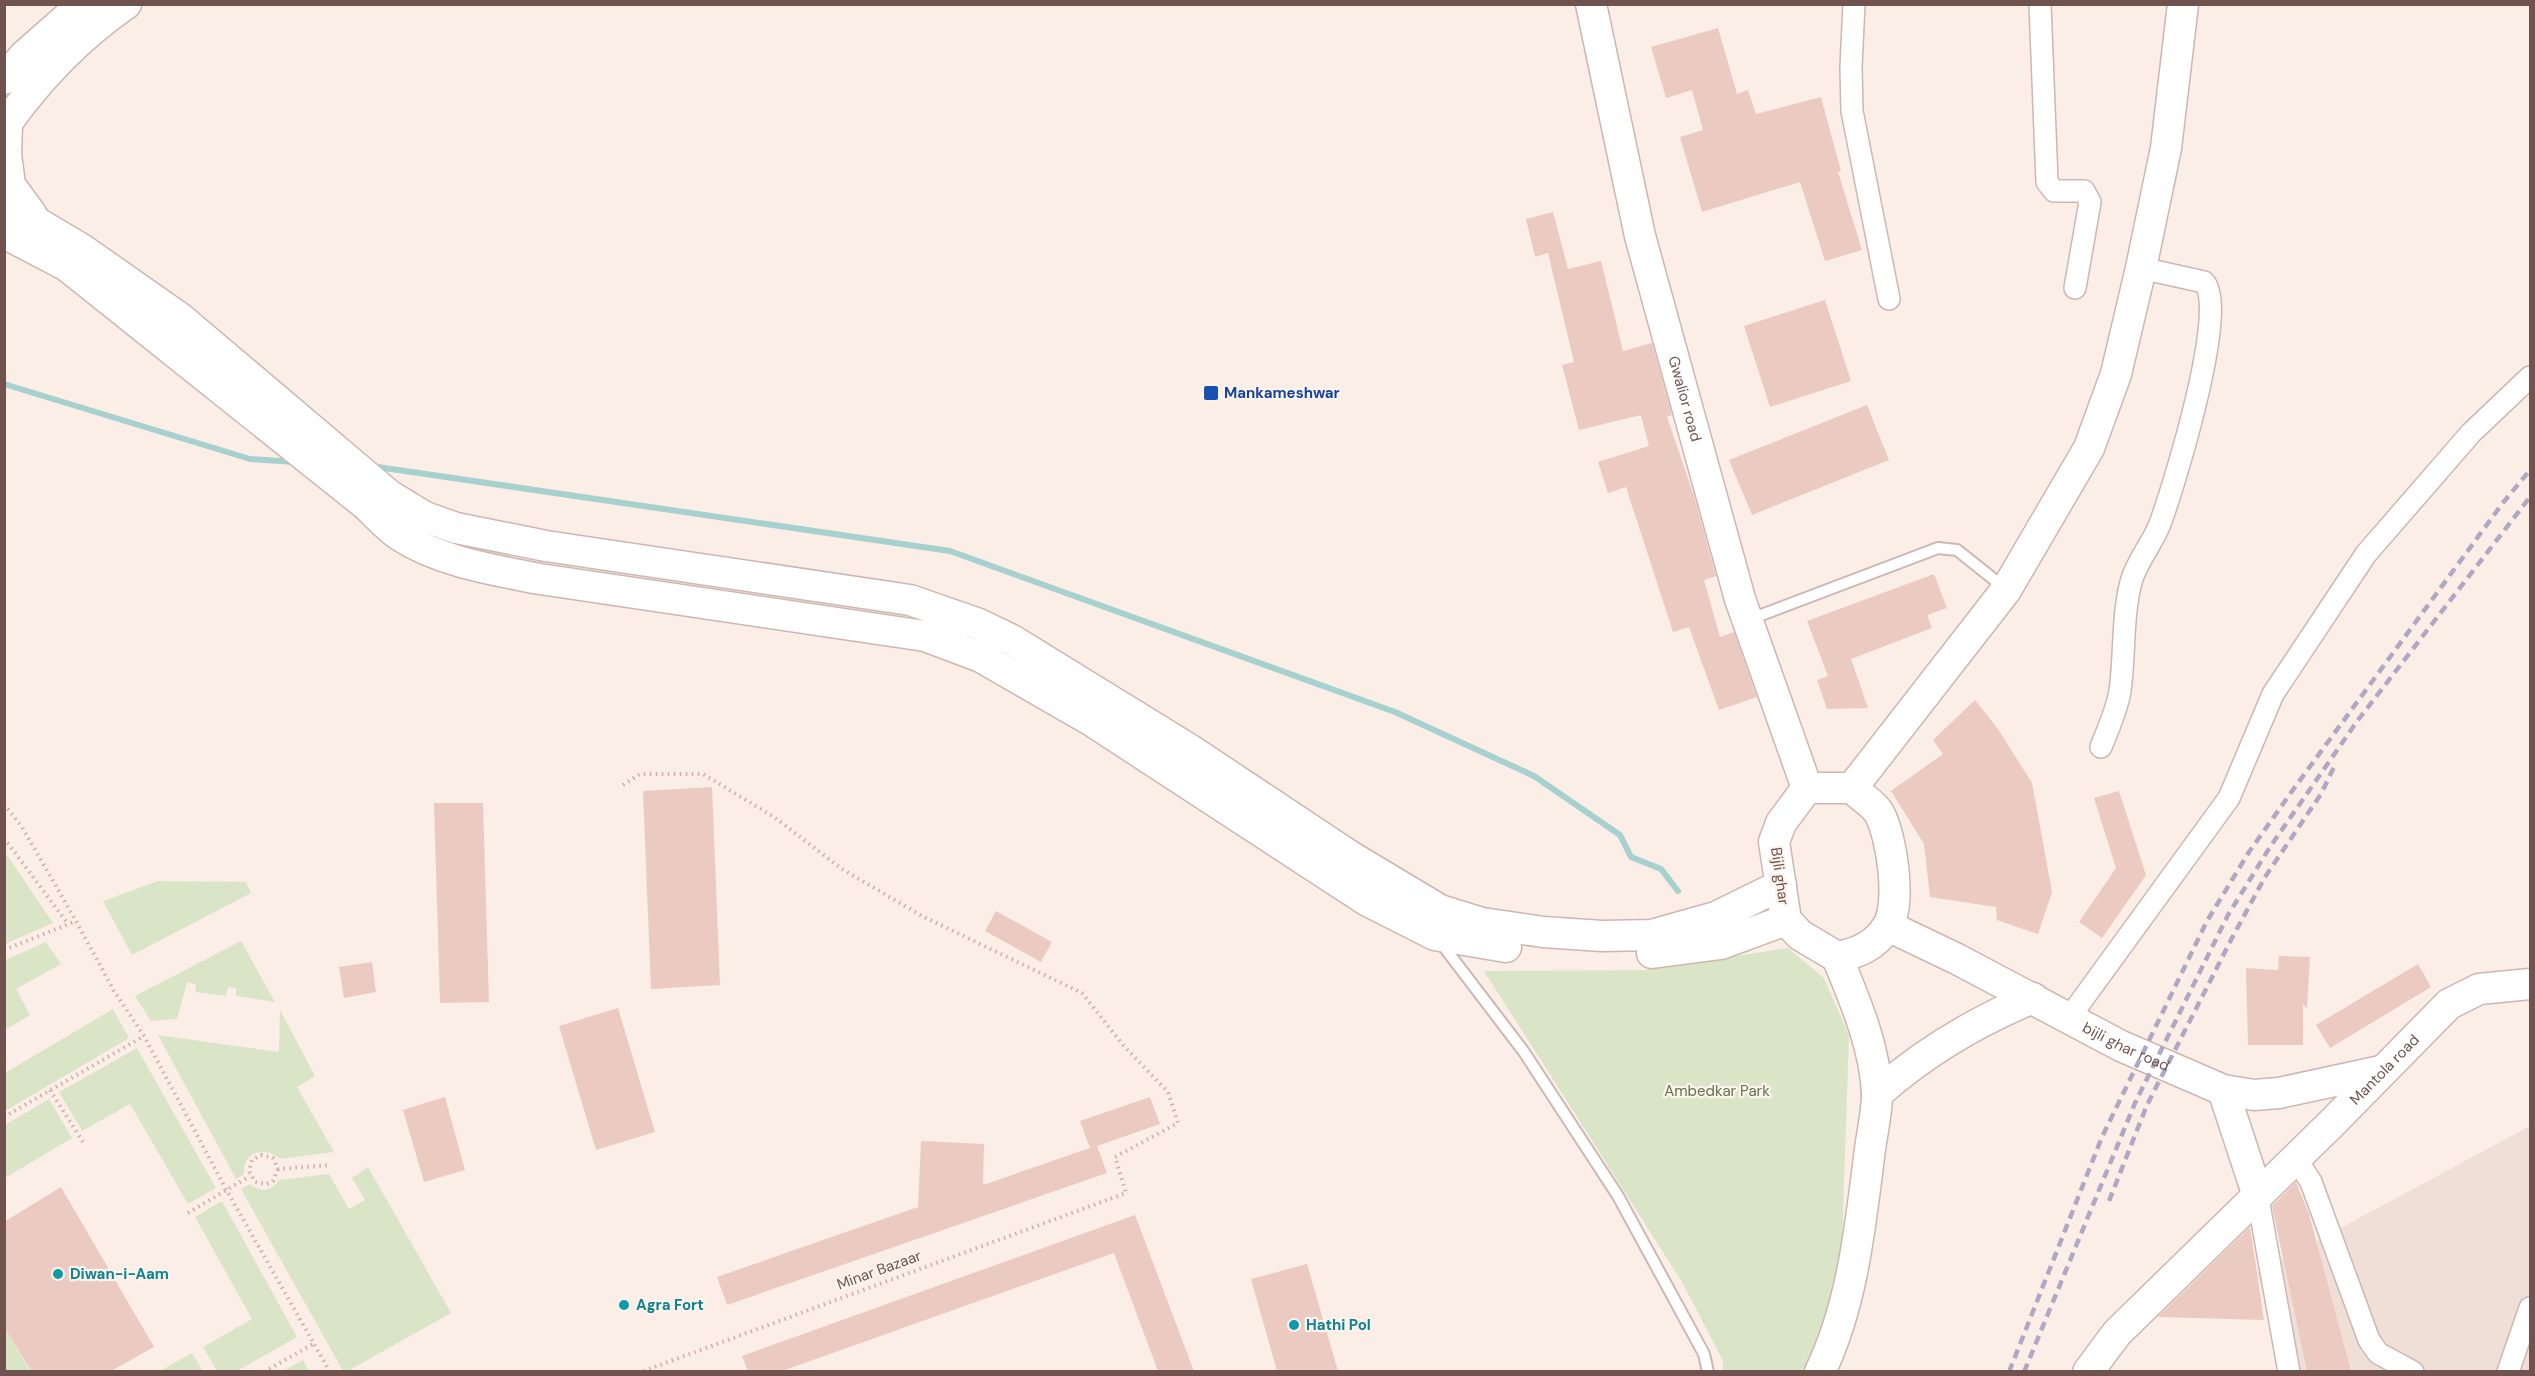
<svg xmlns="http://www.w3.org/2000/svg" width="2535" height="1376" viewBox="0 0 2535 1376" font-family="'DM Sans',sans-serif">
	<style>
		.residential { fill: #f0dfd7 }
		.green { fill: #dae5c8 }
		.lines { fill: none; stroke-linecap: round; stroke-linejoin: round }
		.stream { stroke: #a6d1ce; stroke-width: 6 }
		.building { fill: #ebcac2 }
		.lane-casing { stroke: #ccb7b2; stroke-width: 14 }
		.street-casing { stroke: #ccb7b2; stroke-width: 24 }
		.secondary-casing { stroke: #ceb6b0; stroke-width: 33 }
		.path { stroke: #d0ada6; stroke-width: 4; stroke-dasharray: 1.5 4.5; stroke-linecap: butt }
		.lane { stroke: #fff; stroke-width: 10 }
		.street { stroke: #fff; stroke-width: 21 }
		.secondary { stroke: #fff; stroke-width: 30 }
		.rail { stroke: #b0a7c2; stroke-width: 4.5; stroke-dasharray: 9 6; stroke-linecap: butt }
		.transit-dot { fill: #1a4fb4; stroke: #fdf3ed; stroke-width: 2 }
		.culture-dot { fill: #0f9aa8; stroke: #fdf3ed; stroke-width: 2 }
		.labels { text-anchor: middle; stroke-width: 4.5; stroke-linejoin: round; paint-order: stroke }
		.transit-label { font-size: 15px; font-weight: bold; fill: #164399; stroke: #fdf3ed; text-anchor: start }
		.street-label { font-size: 15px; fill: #70534f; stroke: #fdf3ed }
		.park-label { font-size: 15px; fill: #5f7449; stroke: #fdf3ed }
		.culture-label { font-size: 15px; font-weight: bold; fill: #0d838f; stroke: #fdf3ed; text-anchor: start }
	</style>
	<rect width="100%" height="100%" fill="#faeee7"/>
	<path class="residential" d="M2530 1126V1371H2287L2257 1273Z"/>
	<path class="green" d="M7 855 53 923 5 944 4 856Z
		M158 881 246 882 251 893 132 955 103 901Z
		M241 941 275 1002 236 996V988L228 987 226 996 195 992 196 984 187 982 177 1019 151 1021 135 996Z
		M46 942 61 964 16 989 30 1015 5 1030V960Z
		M1788 948 1824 978 1849 1035 1842 1243 1829 1318 1804 1371H1723V1361L1682 1282 1484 971 1645 970Z
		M113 1009 129 1038 5 1111V1073Z
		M280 1010 315 1076 297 1087 334 1152 280 1159C265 1146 242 1151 244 1174L236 1179 158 1035 279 1052Z
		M137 1048 216 1188 188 1204 130 1104 82 1131 59 1092Z
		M49 1099 72 1138 5 1178V1125Z
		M368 1167 451 1313 348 1371H343L241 1189 250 1184C261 1193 271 1192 279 1180L329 1174 349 1209 365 1200 352 1178Z
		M222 1201 297 1337 237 1371H217L203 1347 252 1319 195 1217Z
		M4 1329H5L30 1371H5Z
		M192 1353 203 1371H160Z
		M303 1360 309 1371H283Z"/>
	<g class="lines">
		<path class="stream" d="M4 384 250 459 295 462
			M371 466 950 551 1395 712 1534 776 1620 835 1631 857 1661 869 1678 891"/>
	</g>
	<path class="building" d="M1718 28 1737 94 1748 90 1756 114 1821 97 1841 171 1838 172 1862 250 1825 261 1800 182 1702 212 1680 137 1703 130 1692 90 1666 98 1651 47Z
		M1553 212 1568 269 1601 261 1623 351 1652 343 1672 415 1667 417 1694 496 1716 576 1704 580 1720 637 1734 632 1757 697 1719 710 1689 627 1673 632 1626 487 1608 493 1598 462 1649 446 1641 415 1579 430 1562 365 1574 362 1548 253 1535 257 1526 219Z
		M1825 300 1851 381 1770 407 1744 326Z
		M1867 405 1889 460 1752 515 1729 460Z
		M1934 574 1947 608 1927 615 1932 628 1851 659 1868 708 1827 709 1817 680 1828 676 1807 621Z
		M1975 700 1998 729 2032 783 2052 892 2038 934 1997 920 1996 907 1930 897 1924 844 1891 791 1943 754 1933 740Z
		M712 787 720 985 651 989 643 791Z
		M2119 791 2146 875 2102 938 2079 922 2116 868 2094 798Z
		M434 803H483L489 1002 440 1003Z
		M996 911 1052 942 1041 962 985 931Z
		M2279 956 2310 957 2307 1009 2303 1004V1045H2248L2246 968 2278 970Z
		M372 962 376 992 344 998 339 967Z
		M2418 964 2431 987 2330 1048 2316 1025Z
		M618 1008 655 1132 596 1150 559 1026Z
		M445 1097 465 1170 424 1182 403 1110Z
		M1150 1097 1160 1124 1097 1146 1107 1173 727 1305 717 1277 918 1207 921 1141 984 1144 983 1185 1090 1148 1080 1121Z
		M2296 1182 2309 1214 2351 1371H2307L2272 1206Z
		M61 1187 154 1347 111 1371H31L4 1327V1222Z
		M1135 1215 1194 1371H1158L1114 1253 782 1371H748L742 1356Z
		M2250 1227 2264 1320 2158 1317Z
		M1307 1264 1338 1371H1277L1251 1279Z"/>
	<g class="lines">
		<g class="lane-casing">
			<path id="lane" d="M1748 620 1938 548 1957 550 2006 589
				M1441 943 1524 1052 1618 1196 1704 1354 1708 1372"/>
		</g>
		<g class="street-casing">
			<path id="street" d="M1854 4 1851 67 1852 111 1889 299
				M2040 4 2047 182 2054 191H2084L2090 202 2075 288
				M2101 747C2108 729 2117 710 2120 691 2125 655 2122 617 2131 582 2137 560 2154 542 2161 521 2174 485 2229 308 2204 282L2141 268
				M2069 1018 2229 798 2273 694 2366 554 2471 433 2530 377
				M2295 1157 2311 1182 2369 1340 2378 1353 2413 1372
				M2257 1193 2289 1372
				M2508 1372 2530 1308"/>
		</g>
		<g class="secondary-casing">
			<g id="secondary">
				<path id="s1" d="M1591 4 1640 236 1740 599 1807 788"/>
				<path d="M4 79 24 56 83 4"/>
				<path d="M7 124 6 154 10 185 32 215"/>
				<path d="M4 127C38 79 78 37 126 4"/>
				<path d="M4 203 83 250 180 318 389 495 425 517 456 528 546 546 910 600 979 624 1012 640 1189 749 1350 856 1440 910 1482 923 1543 932 1602 936 1652 935 1716 917 1781 885"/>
				<path d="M4 233 67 266 365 504C376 514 387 527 399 535 440 562 494 570 540 579L925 636 981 657 1092 721 1366 900 1435 935 1506 947"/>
				<path d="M1807 788H1852C1860 796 1874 804 1879 813 1892 836 1902 905 1887 927 1875 946 1858 953 1837 957L1800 935 1786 920 1774 842 1781 823Z"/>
				<path d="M1852 788 2006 590 2089 448 2116 374 2141 268 2166 148 2183 4"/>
				<path id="s2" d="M1888 926 1957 959 2121 1046 2223 1090 2254 1095 2279 1093 2381 1071"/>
				<path d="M1652 953 1721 944 1786 920"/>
				<path d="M2223 1090 2257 1193"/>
				<path d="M1877 1094C1922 1054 1977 1021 2033 998"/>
				<path d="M1820 1372C1852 1306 1860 1229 1869 1157 1871 1137 1877 1114 1877 1094 1875 1046 1855 1001 1837 957"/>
				<path id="s3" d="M2088 1372 2117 1333 2331 1124 2449 1004 2479 989 2530 984"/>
			</g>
		</g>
		<path class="path" d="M623 785 640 774H703L774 817 842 869 922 916 1082 993 1123 1045 1168 1092 1178 1123 1115 1157 1126 1193 641 1372
			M4 804 22 827 76 921
			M4 838 68 924
			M4 950 76 921 114 991 144 1036 227 1191 330 1372
			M50 1090 83 1142
			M4 1117 144 1036
			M278 1169 273 1181 267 1184 255 1182 249 1171 252 1160 261 1155 273 1158 278 1169 331 1165
			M188 1213 250 1176
			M264 1372 313 1344"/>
		<use href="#lane" class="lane"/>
		<use href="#street" class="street"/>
		<use href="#secondary" class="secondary"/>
		<path class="rail" d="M2109 1201 2147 1105 2232 938 2265 877 2321 794 2335 765
			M2009 1372 2102 1137 2207 921 2249 852 2295 787 2502 504 2530 470
			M2024 1372 2135 1103 2228 915 2270 847 2358 720 2530 497"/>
	</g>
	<rect class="transit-dot" x="1203" y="385" width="16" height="16" rx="3"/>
	<g class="culture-dot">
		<circle cx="58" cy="1274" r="6"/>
		<circle cx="624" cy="1305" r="6"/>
		<circle cx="1294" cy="1325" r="6"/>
	</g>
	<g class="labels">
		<g class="transit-label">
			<text x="1224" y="398">Mankameshwar</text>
		</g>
		<g class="street-label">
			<text dy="5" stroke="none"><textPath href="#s1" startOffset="406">Gwalior road</textPath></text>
			<text transform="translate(1780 876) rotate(82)" y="5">Bijli ghar</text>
			<text dy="5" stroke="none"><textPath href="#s2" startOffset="267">bijli ghar road</textPath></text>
			<text dy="5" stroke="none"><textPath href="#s3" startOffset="424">Mantola road</textPath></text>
			<text transform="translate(879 1270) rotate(-20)" y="5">Minar Bazaar</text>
		</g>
		<g class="park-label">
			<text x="1717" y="1096">Ambedkar Park</text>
		</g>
		<g class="culture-label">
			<text x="70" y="1279">Diwan-i-Aam</text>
			<text x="636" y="1310">Agra Fort</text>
			<text x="1306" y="1330">Hathi Pol</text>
		</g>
	</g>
	<rect width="2535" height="1376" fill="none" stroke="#70534f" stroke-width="12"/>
</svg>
